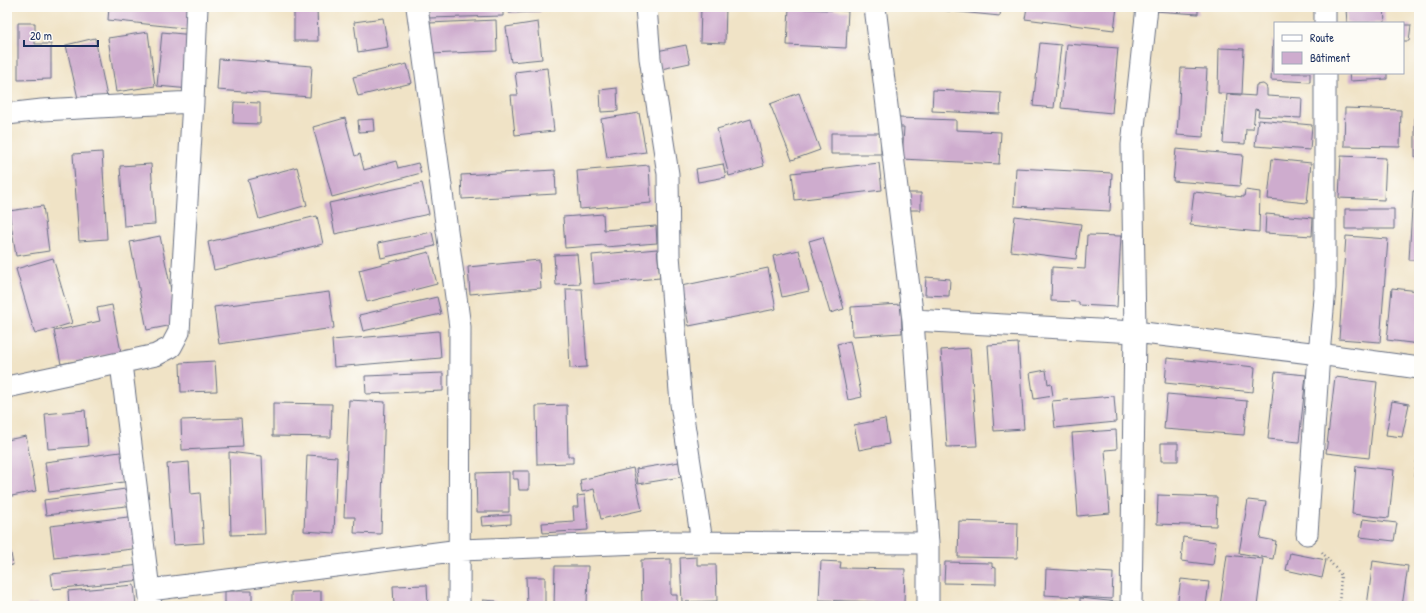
<svg xmlns="http://www.w3.org/2000/svg" width="1426" height="613" viewBox="0 0 1426 613" font-family="'Patrick Hand',sans-serif">
	<style>
		.building { fill: #ceacce }
		.lines { fill: none; stroke-linecap: round; stroke-linejoin: round }
		.minor-casing { stroke: #666e82; stroke-width: 23 }
		.path { stroke: #666e82; stroke-width: 2.5; stroke-dasharray: 1 3; stroke-linecap: butt }
		.minor { stroke: #fff; stroke-width: 21 }
	</style>
	<rect width="100%" height="100%" fill="#fdfcf7"/>
	<filter id="ink" filterUnits="userSpaceOnUse"><feTurbulence type="fractalNoise" baseFrequency=".025" numOctaves="2"/><feDisplacementMap in="SourceGraphic" scale="8" xChannelSelector="R" yChannelSelector="G"/><feConvolveMatrix kernelMatrix="1 2 1 2 8 2 1 2 1" color-interpolation-filters="sRGB"/></filter>
	<filter id="wash" filterUnits="userSpaceOnUse"><feTurbulence type="fractalNoise" baseFrequency=".012" numOctaves="4" result="noise"/><feDisplacementMap in="SourceGraphic" scale="16" xChannelSelector="R" yChannelSelector="G"/><feGaussianBlur stdDeviation="0.9" result="paint"/><feColorMatrix in="noise" values="0 0 0 0 0 0 0 0 0 0 0 0 0 0 0 0 0 1.4 0 .05"/><feComposite in="paint" operator="in"/></filter>
	<g filter="url(#wash)">
		<rect width="100%" height="100%" fill="#f0e3c6"/>
		<g id="blocks">
			<path class="building" d="M109 7H195L193 29 108 20Z
				M294 7H317L318 41H294Z
				M428 7H503V16L428 18Z
				M509 7H540L541 12 509 13Z
				M701 7H726L725 43 700 42Z
				M919 7H1001L1000 16 919 8Z
				M1027 7H1117L1114 30 1025 19Z
				M1155 7H1198V14L1154 11Z
				M1384 7 1385 23H1347L1346 9Z
				M789 8 848 11 846 48 787 45Z
				M383 18 388 47 358 52 354 22Z
				M496 20 497 51 430 54 429 23Z
				M538 22 542 59 511 62 506 27Z
				M18 23H35V44H51V79L18 80Z
				M1403 25H1411L1409 41H1403Z
				M148 32 155 86 116 92 108 38Z
				M162 32 194 35 190 89 157 86Z
				M95 38 107 97 79 103 66 45Z
				M1273 41H1275V73H1310V82L1271 80Z
				M1040 43 1061 45 1054 108 1033 106Z
				M1067 44 1118 48 1112 113 1061 108Z
				M686 45 690 63 661 69 657 51Z
				M1219 48 1244 49 1242 94 1218 93Z
				M219 59 312 66 310 97 217 90Z
				M407 64 412 83 358 96 353 77Z
				M547 68 554 131 515 135 511 95H518L515 72Z
				M1181 68 1207 69 1203 137 1177 135Z
				M1349 73H1387V79L1350 81Z
				M7 81H11V109H7Z
				M1263 84 1266 86 1267 89V96L1302 98 1301 118 1258 116 1259 110 1255 109 1253 129H1246L1245 144 1223 143 1227 94 1255 96 1256 85Z
				M617 88 618 111 601 112 600 90Z
				M933 90 1001 93 1000 114 932 111Z
				M799 93 820 150 792 160 770 104Z
				M234 102 260 103V124L233 123Z
				M1345 108 1401 110 1400 147 1344 146Z
				M639 113 646 152 607 157 601 119Z
				M1415 114H1419V157H1415Z
				M345 118 355 156 360 154 364 170 396 161 398 168 418 163 421 173 332 197 313 127Z
				M898 118 956 120V130L1001 132 999 164 902 159 904 127H898Z
				M373 119 374 131 359 132 358 120Z
				M751 119 764 166 729 176 717 129Z
				M1258 120 1312 125 1310 150 1255 146Z
				M831 133H881V154H831Z
				M1176 149 1243 155 1240 186 1173 181Z
				M102 152 107 239 79 241 73 154Z
				M1341 156 1386 158 1384 200 1339 198Z
				M1272 159 1311 163 1307 203 1268 199Z
				M879 163 882 190 795 200 792 173Z
				M151 164 155 224 124 226 120 166Z
				M723 164 726 177 698 182 696 169Z
				M649 165 651 203 580 209 577 171Z
				M297 167 307 205 259 219 248 180Z
				M1016 168 1112 173 1110 211 1014 206Z
				M555 170 556 194 462 199 461 175Z
				M422 183 429 214 335 234 329 203Z
				M1245 190 1260 192 1259 232 1190 225 1194 192 1244 197Z
				M1413 191H1419V260H1409Z
				M904 193H921V210H904Z
				M43 206 49 251 16 256 9 211Z
				M1345 209H1394V229H1345Z
				M603 214 604 230 656 226 657 243 605 247V245L565 248 563 217Z
				M1266 214 1313 218 1312 236 1265 233Z
				M317 216 323 244 214 270 208 242Z
				M1015 216 1081 224 1076 259 1011 251Z
				M432 232 435 246 381 258 378 243Z
				M1087 235 1121 236 1117 307 1079 305V302L1051 301 1052 267 1085 269Z
				M160 236 178 324 147 330 130 242Z
				M1346 236 1388 239 1380 342 1339 339Z
				M823 237 844 309 830 313 809 241Z
				M657 249 660 278 594 284 592 255Z
				M799 250 809 291 782 297 773 256Z
				M429 252 437 284 367 302 359 270Z
				M577 254 580 284 556 285 554 255Z
				M53 258 72 323 35 334 16 269Z
				M539 260 541 288 470 294 468 267Z
				M768 268 776 309 689 326 681 286Z
				M926 277 950 279 949 296 925 295Z
				M1392 288 1419 291V344L1387 340Z
				M566 289H582L587 367 570 368Z
				M329 292 334 328 219 344 214 307Z
				M437 297 441 314 363 331 359 315Z
				M901 304 902 333 852 336 851 307Z
				M112 305 121 352 61 364 54 331 100 321 97 308Z
				M439 331 441 358 334 367 332 340Z
				M850 341 862 397 848 400 837 344Z
				M1018 343 1024 429 994 431 988 345Z
				M970 348 977 446 947 447 941 350Z
				M1167 358 1255 367 1253 392 1165 383Z
				M215 361 217 391 181 392 180 363Z
				M1046 370 1048 384 1051 383 1053 396 1034 399 1030 373Z
				M1275 372 1306 375 1299 442 1268 439Z
				M443 373V391L366 394 365 376Z
				M1335 377 1377 382 1369 458 1326 453Z
				M1167 394 1247 401 1244 435 1164 429Z
				M1114 396 1116 422 1055 428 1052 401Z
				M349 400 385 402 381 534 354 533 355 517H344Z
				M1392 401 1409 404 1402 437 1386 435Z
				M273 403 332 404 331 437 273 436Z
				M567 405 568 456H573V463L537 464 536 406Z
				M85 410 88 446 48 449 45 414Z
				M241 418 243 447 182 450 181 420Z
				M885 419 889 444 859 450 854 425Z
				M1116 430 1117 449 1105 450 1110 513 1078 516 1072 433Z
				M26 436 36 491 7 497V440Z
				M1161 443H1178V461H1161Z
				M128 451 131 481 49 492 45 462Z
				M1418 451H1419V477L1414 476Z
				M229 452 262 456 265 534 231 535Z
				M307 455 337 457 334 533 304 531Z
				M189 462 191 494 200 493 204 543 173 545 167 464Z
				M679 462 681 477 638 484 636 469Z
				M1356 466 1394 470 1389 518 1352 514Z
				M633 468 642 510 601 519 594 489 582 492 580 480Z
				M513 471H529V490H519L518 479H513Z
				M509 472V512H477L476 473Z
				M133 488 135 505 46 515 44 500Z
				M585 495 588 530 543 533 542 523 574 521 573 507H578L577 496Z
				M1158 495 1217 497 1216 526 1157 524Z
				M1248 500 1266 502 1260 538 1276 541 1273 559 1239 553Z
				M511 515V524L482 526 481 517Z
				M137 516 141 548 54 558 50 526Z
				M1363 519 1397 523 1394 541 1360 537Z
				M959 521 1018 523 1017 558 958 557Z
				M8 537 13 565 7 566V538Z
				M1183 537 1216 542 1213 565 1181 561Z
				M1290 553 1326 560 1322 578 1286 570Z
				M1227 555 1263 559 1257 606H1220Z
				M697 557V565H716L717 601 682 602 680 558Z
				M671 559V595H677V606H642L641 560Z
				M821 561 841 562 840 568 905 569 904 603 819 600Z
				M1373 561 1408 566 1402 606H1367Z
				M945 562 992 563V567L996 568V584L944 583Z
				M141 565 143 580 53 589 51 574Z
				M555 566H588L587 606H554Z
				M1046 569 1113 573 1112 599 1045 595Z
				M526 577H545V606H527Z
				M1181 579 1209 582 1206 606H1177Z
				M134 585 136 606H69L68 591Z
				M427 585 428 606H394L393 586Z
				M225 591H252V606H225Z
				M321 591V606H291V592Z
				M1080 598 1127 603V606H1080Z
				M483 600 496 601V606H483Z
				M38 603V606H27V605Z"/>
		</g>
	</g>
	<g filter="url(#ink)">
		<use href="#blocks" fill-opacity="0" stroke="#666e82" stroke-width="1"/>
		<g class="lines">
			<g class="minor-casing">
				<path id="minor" d="M417 7 460 327 459 606
					M646 7 650 58 668 174 669 255 681 404 702 542
					M875 7 913 320 928 543V606
					M1325 7V23
					M7 114 42 110 193 102
					M913 320 1135 332 1319 354 1419 368
					M121 364 151 606
					M7 387 156 355 171 347 179 332 193 102 197 7
					M1307 534 1319 354 1325 288V73
					M150 590 460 550 668 542 928 543
					M1131 606 1135 332 1132 145 1147 7"/>
			</g>
			<path class="path" d="M1322 552 1341 575 1339 606"/>
			<use href="#minor" class="minor"/>
		</g>
	</g>
	<rect width="1426" height="613" fill="none" stroke="#fdfcf7" stroke-width="24"/>
	<rect x="1274" y="22" width="130" height="52" fill="#fdfcf7" stroke="#a3aaba"/>
	<rect x="1282" y="35" width="20" height="6" fill="#ffffff" stroke="#a3aaba"/>
	<text x="1310" y="42" font-size="12" fill="#1b2f5e">Route</text>
	<rect x="1282" y="52" width="20" height="12" fill="#ceacce" stroke="#a3aaba"/>
	<text x="1310" y="62" font-size="12" fill="#1b2f5e">Bâtiment</text>
	<path d="M24 40v6h74v-6" fill="none" stroke="#1b2f5e" stroke-width="2"/>
	<text x="30" y="40" font-size="12" fill="#1b2f5e" stroke="#fdfcf7" stroke-width="3" paint-order="stroke">20 m</text>
</svg>
